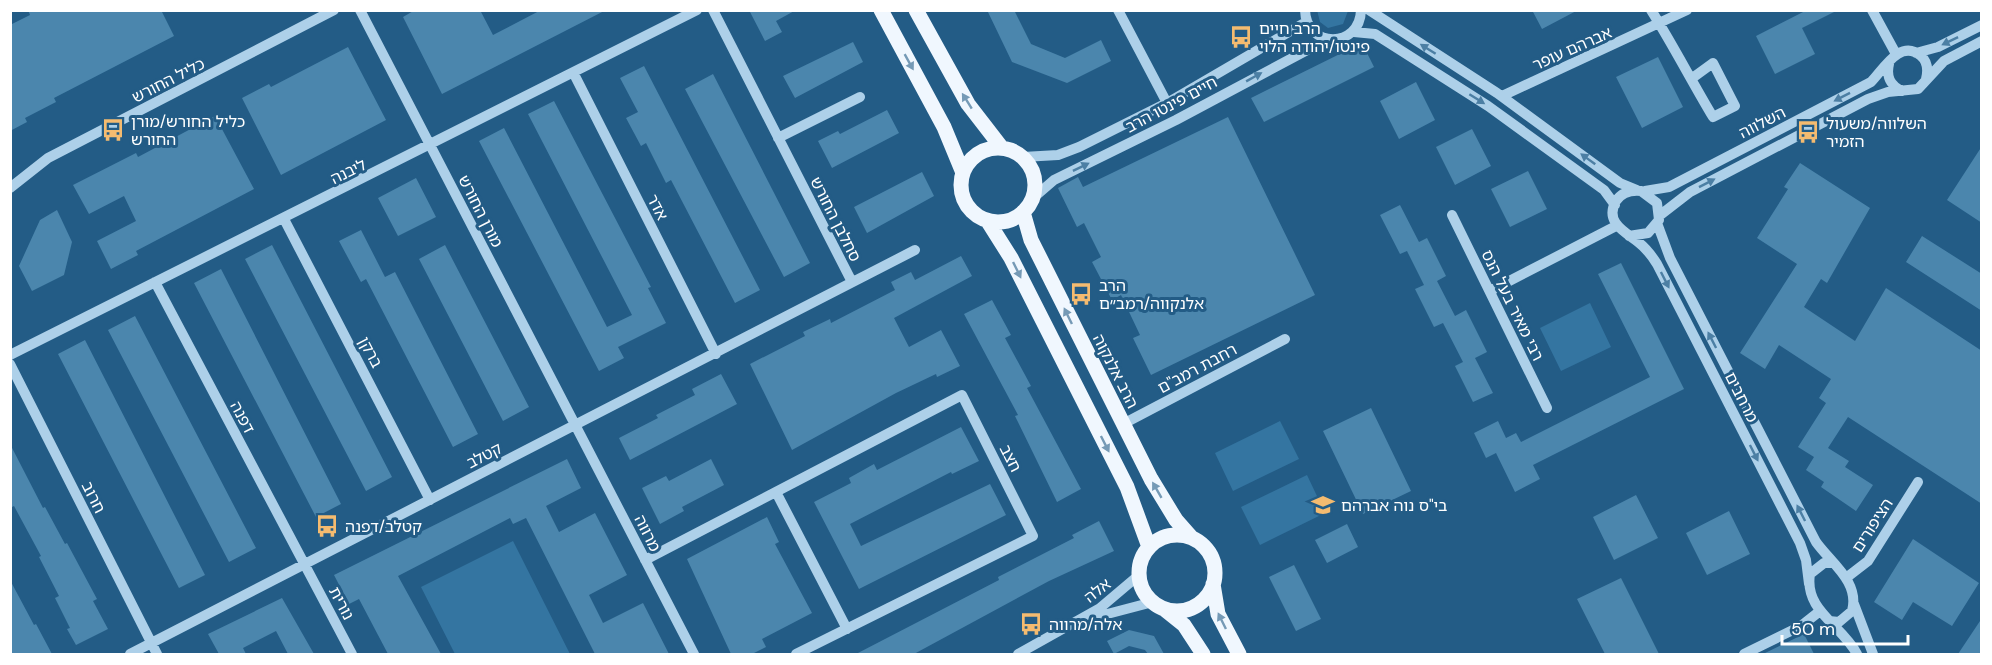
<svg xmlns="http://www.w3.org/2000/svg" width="1992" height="665" viewBox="0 0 1992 665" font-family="'DM Sans','Noto Sans Hebrew',sans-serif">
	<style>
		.green { fill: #3475a1 }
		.building { fill: #4b86ad }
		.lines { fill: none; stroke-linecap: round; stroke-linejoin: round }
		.minor { stroke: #add0e9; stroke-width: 10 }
		.major { stroke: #f0f7fe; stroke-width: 15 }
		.oneway { fill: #4c7fa4 }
		.oneway2 { fill: #759ab6 }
		.labels { text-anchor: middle; stroke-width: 6; stroke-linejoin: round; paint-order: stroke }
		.poi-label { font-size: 16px; fill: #fff; stroke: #235c86; text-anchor: start }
		.street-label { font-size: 16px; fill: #fff; stroke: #235c86 }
	</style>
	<rect width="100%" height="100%" fill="#235c86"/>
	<path class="green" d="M1317 10 1348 11 1343 24 1328 28 1320 22Z
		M1590 303 1611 347 1561 371 1540 328Z
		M1280 421 1299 459 1233 491 1215 453Z
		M1307 475 1325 513 1260 545 1241 507Z
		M513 541 570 654H455L421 587Z"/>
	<path class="building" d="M28 10H161L174 36 54 98 56 102 25 118 27 122 10 131V25L30 15Z
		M415 10H480L493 35 541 10H606L442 94 403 17Z
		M749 10H796L776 21 782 32 765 41Z
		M987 10H1014L1031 44 1065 58 1101 40 1111 61 1067 83 1012 62Z
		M1532 10H1578L1542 29Z
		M1807 10H1838L1802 28 1815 54 1775 74 1756 36Z
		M853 42 863 62 795 98 783 76Z
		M1362 43 1374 67 1264 122 1251 98Z
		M348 47 386 120 281 175 242 98 269 84 271 87Z
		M1658 57 1683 107 1642 128 1616 77Z
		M644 66 760 290 735 303 671 180 666 183 646 143 641 146 626 118 638 112 620 78Z
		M713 74 810 263 784 277 685 89Z
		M1416 82 1435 120 1399 139 1380 101Z
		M554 101 651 287 648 288 666 323 618 347 624 358 599 371 479 141 504 128 607 327 632 315 528 114Z
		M887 110 899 133 832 168 818 141 838 131 840 134Z
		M215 116 254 189 136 251 138 255 111 269 97 241 136 221 124 196 89 214 73 185 136 153 138 157Z
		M1228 117 1315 295 1151 375 1133 338 1140 335 1121 295 1112 300 1092 262 1101 257 1084 223 1077 227 1058 188 1078 177 1083 187Z
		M1472 129 1491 166 1455 185 1436 147Z
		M1982 146V223L1947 200Z
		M1800 163 1870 208 1827 283 1821 279 1804 307 1855 341 1886 288 1982 351V504L1848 417 1828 448 1849 461 1845 467 1873 485 1856 511 1821 487 1824 482 1806 470 1814 457 1798 447 1826 403 1819 398 1831 379 1779 345 1765 369 1740 353 1797 264 1757 238 1788 189 1784 187Z
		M1528 171 1547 209 1510 227 1491 189Z
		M922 172 934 196 867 233 854 207Z
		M416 178 436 217 398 236 378 198Z
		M1400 205 1419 242 1427 238 1446 276 1437 281 1455 316 1466 310 1487 352 1475 358 1493 393 1473 402 1455 366 1463 362 1443 323 1434 327 1415 289 1424 285 1407 251 1400 254 1380 215Z
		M57 210 72 242 64 275 32 291 19 266 40 220Z
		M361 230 385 277 395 272 478 434 453 447 366 279 361 282 339 241Z
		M1922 236 1982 274V311L1906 262Z
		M272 245 392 477 366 491 245 259Z
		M445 245 529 407 503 421 419 259Z
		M961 256 972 276 894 318 909 347 941 330 960 366 937 377 936 374 896 393 792 450 750 364 805 336 803 332 830 319 831 323 895 290 891 282 911 272 915 280Z
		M1621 263 1684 389 1533 465 1540 479 1515 492 1496 453 1486 458 1474 433 1498 421 1506 438 1516 433 1521 442 1650 377 1598 274Z
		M221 269 341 504 316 517 194 283Z
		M992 300 1011 335 1005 338 1031 386 1027 388 1081 489 1057 502 1015 416 1018 415 964 314Z
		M135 316 256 548 229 562 108 330Z
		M85 340 205 575 179 588 58 354Z
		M721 374 737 404 630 460 619 438 658 418 656 415 695 395 692 389Z
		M1371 408 1411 491 1363 514 1323 431Z
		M961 427 979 461 952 474 951 472 850 524 861 546 990 484 1006 515 859 589 814 502 851 483 849 478 874 464 877 470Z
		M10 444 43 508 45 507 65 544 67 543 97 599 93 601 108 629 76 645 67 629 70 628 55 598 59 596 39 557 41 556 14 506 10 508Z
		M567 459 581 488 546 506 559 532 595 513 627 575 589 595 603 623 643 603 669 654H595L526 518 513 524 510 518 398 576 441 654H388L359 599 349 604 334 575Z
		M711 459 724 485 682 507 684 511 660 524 642 488 666 476 669 481Z
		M1636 495 1658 538 1614 560 1593 517Z
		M1729 511 1750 554 1707 575 1686 533Z
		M767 517 779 542 775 544 812 613 762 639 766 647 752 654H731L687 559Z
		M1099 521 1114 551 1049 581 914 654H856L999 580 998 577 1074 538 1072 535Z
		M1347 524 1358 547 1327 563 1315 540Z
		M1913 539 1979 583 1952 626 1913 602 1902 620 1874 602Z
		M1294 565 1321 619 1296 631 1269 577Z
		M1621 578 1659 654H1605L1577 599Z
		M10 580 34 625 36 624 52 654H10Z
		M282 598 314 654H288L276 631 243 648 246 654H219L208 634Z
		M1982 618V654H1958Z
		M1129 630 1154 636 1164 654H1148L1145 650 1129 646 1114 654 1107 641Z
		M1804 634 1814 654H1763Z"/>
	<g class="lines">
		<path class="minor" d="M360 10 694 654
			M713 10 852 282
			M1118 10 1167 103
			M1305 10C1306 49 1360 49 1361 10
			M1369 10 1497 93 1620 183 1637 190
			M1651 10C1673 45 1692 82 1713 117L1735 106 1713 63 1691 79
			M1872 10 1896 54
			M1354 32 1375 34 1488 106 1604 190 1615 205
			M1916 53 1938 47 1982 25
			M1889 64C1886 77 1890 85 1902 91
			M574 74 716 354
			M1502 96 1687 10
			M778 138 860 97
			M1023 157 1058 155 1079 147 1167 103 1306 22
			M10 188 48 158 334 10
			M1645 191 1669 187 1871 82C1883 70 1900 38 1921 56 1928 62 1928 71 1926 79
			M1032 199 1054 180 1176 120 1326 40
			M1452 215 1547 408
			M1659 216 1690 192 1868 99 1888 92 1918 89 1944 61 1982 41
			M284 219 430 500
			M1657 223 1670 258 1816 542C1831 563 1860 582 1852 611L1839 622 1829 621
			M1629 236 1648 233 1659 220 1657 203 1641 191C1631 190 1622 192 1616 201 1604 222 1625 232 1638 242 1646 248 1652 256 1657 264L1800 543 1806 560 1809 584
			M155 282 352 654
			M1490 291 1616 226
			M10 355 697 10
			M10 364 157 654
			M1123 424 1285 339
			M776 492 847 629
			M645 560 962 395 1033 536 796 654
			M1832 563H1824L1810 574C1804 611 1842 625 1857 654
			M1846 578 1868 561 1918 482
			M1854 604 1873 654
			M1092 618 1153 602
			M130 654 915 250
			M1018 654 1100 608 1139 575
			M1744 654 1801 626 1820 611"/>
		<path class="major" d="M881 10 944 127 963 173
			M916 10 968 104 1002 148
			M961 185a37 37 0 1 1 74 0a37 37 0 1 1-74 0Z
			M1023 212 1031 240 1151 479 1176 520 1191 537
			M987 220 1011 258 1127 487 1149 547
			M1139 573a38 38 0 1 1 76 0a38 38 0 1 1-76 0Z
			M1213 584 1218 614 1239 654
			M1164 609 1184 625 1203 654"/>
	</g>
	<defs><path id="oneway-solid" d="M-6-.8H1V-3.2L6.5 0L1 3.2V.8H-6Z" transform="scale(1.5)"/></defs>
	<g class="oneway">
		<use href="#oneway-solid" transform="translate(1950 41) rotate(154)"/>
		<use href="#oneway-solid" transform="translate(1428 49) rotate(-148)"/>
		<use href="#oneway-solid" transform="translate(1254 77) rotate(-29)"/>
		<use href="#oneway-solid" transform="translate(1842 97) rotate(153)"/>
		<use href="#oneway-solid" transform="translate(1477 99) rotate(32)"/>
		<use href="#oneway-solid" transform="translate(1588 159) rotate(-144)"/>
		<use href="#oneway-solid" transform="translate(1081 167) rotate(-26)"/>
		<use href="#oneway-solid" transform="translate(1707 183) rotate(-27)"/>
		<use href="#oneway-solid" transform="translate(1665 280) rotate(63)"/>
		<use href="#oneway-solid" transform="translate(1712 340) rotate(-117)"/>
		<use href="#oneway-solid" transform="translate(1754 453) rotate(63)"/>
		<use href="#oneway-solid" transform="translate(1801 513) rotate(-117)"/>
	</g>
	<g class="oneway2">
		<use href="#oneway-solid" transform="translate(909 62) rotate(61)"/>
		<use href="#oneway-solid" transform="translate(967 101) rotate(-122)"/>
		<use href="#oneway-solid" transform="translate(1017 270) rotate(64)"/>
		<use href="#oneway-solid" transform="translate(1068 316) rotate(-116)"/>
		<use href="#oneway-solid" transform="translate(1105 444) rotate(63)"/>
		<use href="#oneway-solid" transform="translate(1157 490) rotate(-120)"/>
		<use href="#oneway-solid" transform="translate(1222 621) rotate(-116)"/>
	</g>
	<defs>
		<g id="bus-bare" transform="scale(1.8)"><path d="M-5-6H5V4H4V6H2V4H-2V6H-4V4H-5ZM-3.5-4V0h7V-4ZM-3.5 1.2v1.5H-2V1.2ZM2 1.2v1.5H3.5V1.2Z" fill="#f4bb70" stroke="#235c86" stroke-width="2.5" paint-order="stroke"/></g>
		<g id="school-bare" transform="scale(1.8)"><path d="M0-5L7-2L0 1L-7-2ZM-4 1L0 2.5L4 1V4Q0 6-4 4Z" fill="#f4bb70" stroke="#235c86" stroke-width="2.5" paint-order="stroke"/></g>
	</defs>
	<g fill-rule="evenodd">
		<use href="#bus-bare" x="1241" y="37"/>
		<use href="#bus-bare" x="113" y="130"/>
		<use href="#bus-bare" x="1808" y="132"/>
		<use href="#bus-bare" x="1081" y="294"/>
		<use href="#school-bare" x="1323" y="505"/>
		<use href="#bus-bare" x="327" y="526"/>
		<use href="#bus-bare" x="1031" y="624"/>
	</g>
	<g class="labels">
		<g class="poi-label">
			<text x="1259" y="34">הרב חיים<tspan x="1259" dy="18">פינטו/יהודה הלוי</tspan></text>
			<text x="131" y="127">כליל החורש/מורן<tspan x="131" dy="18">החורש</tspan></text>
			<text x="1826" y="129">השלווה/משעול<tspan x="1826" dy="18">הזמיר</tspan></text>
			<text x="1099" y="291">הרב<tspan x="1099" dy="18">אלנקווה/רמב״ם</tspan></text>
			<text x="1341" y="511">בי"ס נוה אברהם</text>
			<text x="345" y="532">קטלב/דפנה</text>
			<text x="1049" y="630">אלה/מרווה</text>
		</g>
		<g class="street-label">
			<text transform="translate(1572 48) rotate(-24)" y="6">אברהם עופר</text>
			<text transform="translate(168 80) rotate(-27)" y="6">כליל החורש</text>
			<text transform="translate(1171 104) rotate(-28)" y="6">חיים פינטו הרב</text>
			<text transform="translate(1762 122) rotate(-27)" y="6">השלווה</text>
			<text transform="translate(348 171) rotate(-26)" y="6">ליבנה</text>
			<text transform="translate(658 207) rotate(63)" y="6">אדר</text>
			<text transform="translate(481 211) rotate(63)" y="6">מורן החורש</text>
			<text transform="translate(836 219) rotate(63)" y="6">סחלבן החורש</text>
			<text transform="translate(1513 305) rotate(64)" y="6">רבי מאיר בעל הנס</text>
			<text transform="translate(371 352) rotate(62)" y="6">ברקן</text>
			<text transform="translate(1197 368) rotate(-28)" y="6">רחבת רמב"ם</text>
			<text transform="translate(1116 371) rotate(63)" y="6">הרב אלנקוה</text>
			<text transform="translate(1742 397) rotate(63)" y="6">מרחבים</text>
			<text transform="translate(243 417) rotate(62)" y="6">דפנה</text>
			<text transform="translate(484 455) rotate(-27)" y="6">קטלב</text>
			<text transform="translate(1011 458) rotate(63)" y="6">חצב</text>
			<text transform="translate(94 497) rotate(63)" y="6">חרוב</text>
			<text transform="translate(1872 525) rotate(-57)" y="6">הציפורים</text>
			<text transform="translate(648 533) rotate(63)" y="6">מרווה</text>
			<text transform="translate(1097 590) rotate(-38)" y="6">אלה</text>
			<text transform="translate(342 603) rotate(62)" y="6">נורית</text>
		</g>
	</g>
	<rect width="1992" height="665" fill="none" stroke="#ffffff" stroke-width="24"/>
	<path d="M1782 635v9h126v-9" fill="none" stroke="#ffffff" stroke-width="3"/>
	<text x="1791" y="635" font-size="18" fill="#ffffff" stroke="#235c86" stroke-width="4.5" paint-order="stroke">50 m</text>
</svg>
